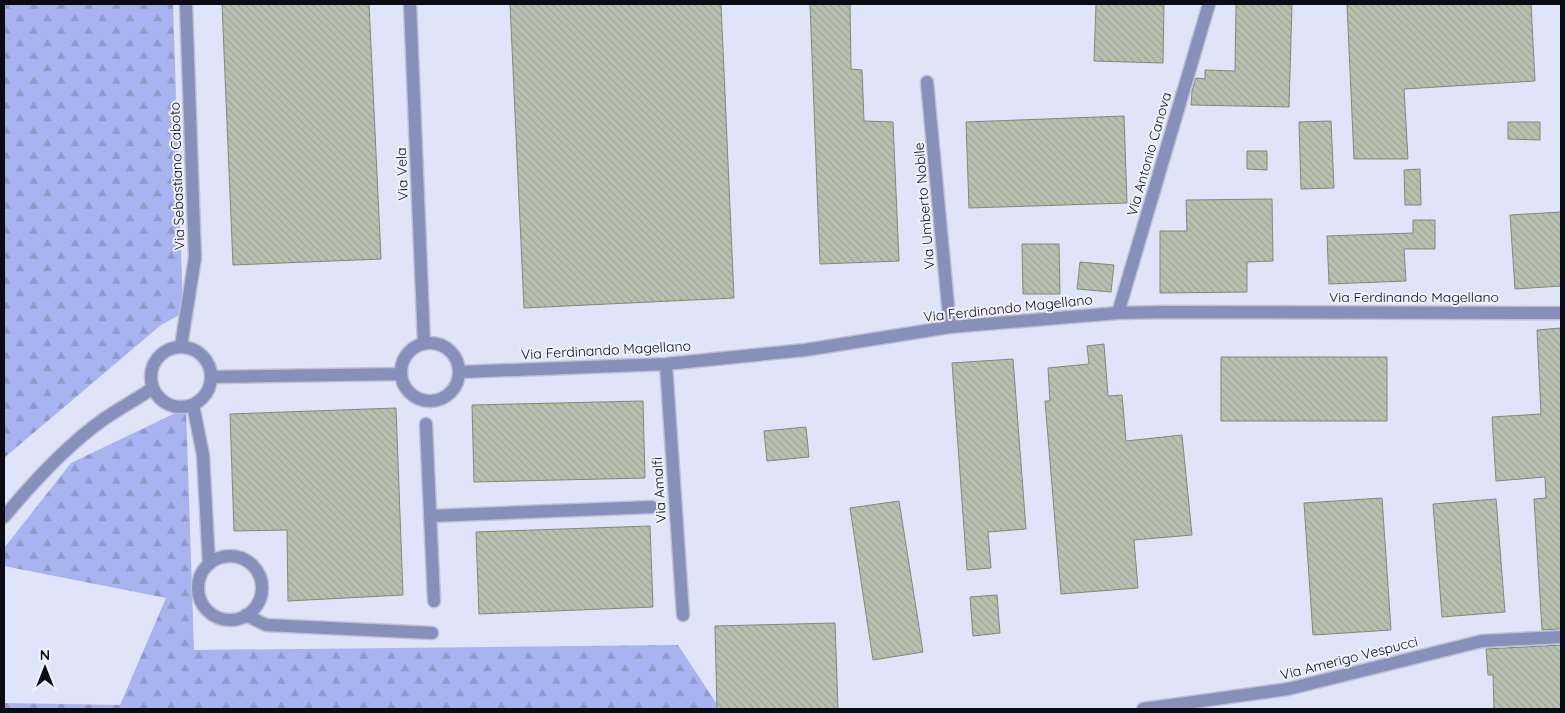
<svg xmlns="http://www.w3.org/2000/svg" width="1565" height="713" viewBox="0 0 1565 713" font-family="Quicksand,sans-serif">
	<style>
		.forest { fill: url(#forest-firs) }
		.building { fill: url(#building-back-hatch); stroke: #808978 }
		.lines { fill: none; stroke-linecap: round; stroke-linejoin: round }
		.minor-casing { stroke: #bec1d3; stroke-width: 15 }
		.minor { stroke: #878fbb; stroke-width: 12 }
		.labels { text-anchor: middle; stroke-width: 4; stroke-linejoin: round; paint-order: stroke }
		.street-label { font-size: 14px; fill: #0b0c13; stroke: #eff2fe }
	</style>
	<defs>
		<pattern id="forest-firs" width="22" height="20" patternUnits="userSpaceOnUse" patternTransform="scale(1.25)"><rect width="22" height="20" fill="#a8b3ef"/><path d="M5 1l3.5 6h-7zM16 11l3.5 6h-7z" fill="#8f99cc"/></pattern>
		<pattern id="building-back-hatch" width="6" height="6" patternUnits="userSpaceOnUse" patternTransform="scale(1.25)"><rect width="6" height="6" fill="#b8c1af"/><path d="M-1 5l2 2M0 0l6 6M5-1l2 2" fill="none" stroke="#9da596"/></pattern>
	</defs>
	<rect width="100%" height="100%" fill="#e0e4f8"/>
	<path class="forest" d="M4 4H173L183 313 161 325 4 458Z
		M186 408 194 650 678 645 720 709H4V703L120 705 166 598 4 566V548L71 463Z"/>
	<path class="building" d="M222 4H369L381 259 233 265Z
		M510 4H721L734 298 524 308Z
		M810 4H850L851 69 862 70 864 121 893 122 899 261 820 264Z
		M1096 4H1164L1163 63 1094 61Z
		M1236 4H1292L1289 107 1191 105 1192 91 1196 78 1205 79V70L1235 71Z
		M1347 4H1531L1535 81 1404 89 1408 159H1354Z
		M1124 116 1127 203 969 208 966 122Z
		M1331 121 1334 188 1301 189 1299 122Z
		M1508 122H1540V140L1508 139Z
		M1247 151H1267V170L1247 169Z
		M1420 169 1421 205H1405L1404 170Z
		M1272 199 1273 261 1247 262V292L1160 293V231H1187L1186 200Z
		M1561 212V286L1515 289 1510 215Z
		M1413 220H1435V249H1404L1406 281 1329 284 1327 236 1413 233Z
		M1022 244H1059L1060 294H1023Z
		M1080 262 1114 265 1111 292 1077 289Z
		M1561 328V629L1542 630 1534 499 1546 498 1545 477 1496 481 1492 417 1541 414 1537 330Z
		M1104 344 1108 396 1122 395 1126 441 1182 435 1192 535 1134 540 1138 588 1061 594 1045 401H1050L1048 368 1089 364 1087 346Z
		M1221 357H1387V421H1221Z
		M1013 359 1026 529 988 532 991 568 967 570 952 363Z
		M643 401 645 478 474 482 472 405Z
		M396 408 403 595 288 601 287 530 234 531 230 414Z
		M806 427 809 457 767 461 764 431Z
		M1382 498 1391 630 1313 635 1304 503Z
		M1496 499 1505 612 1442 617 1433 504Z
		M899 501 923 652 873 660 850 508Z
		M650 526 653 607 479 614 476 532Z
		M997 595 1000 633 973 636 970 597Z
		M835 623 838 709H717L715 626Z
		M1561 645V709H1494L1493 675H1488L1486 649Z"/>
	<g class="lines">
		<g class="minor-casing">
			<path id="minor" d="M410 4 424 343
				M927 82 950 327
				M1118 313 1209 4
				M401 372a29 29 0 1 1 58 0a29 29 0 1 1-58 0Z
				M181 346 195 258 186 4
				M151 377a30 30 0 1 1 60 0a30 30 0 1 1-60 0Z
				M666 364 683 615
				M460 372 666 364 805 350 950 327 1118 313 1164 312 1561 313
				M212 377 401 374
				M193 405 203 455 209 564
				M426 424 434 601
				M430 516 652 507
				M4 517C33 482 67 445 104 419 120 408 137 399 153 388
				M198 588a32 32 0 1 1 64 0a32 32 0 1 1-64 0Z
				M246 615 266 625 432 633
				M1143 709 1288 689 1482 641 1561 637"/>
		</g>
		<use href="#minor" class="minor"/>
	</g>
	<g class="labels">
		<g class="street-label">
			<text transform="translate(1149 154) rotate(-74)" y="5">Via Antonio Canova</text>
			<text transform="translate(402 174) rotate(-92)" y="5">Via Vela</text>
			<text transform="translate(177 176) rotate(-92)" y="5">Via Sebastiano Caboto</text>
			<text transform="translate(924 206) rotate(-95)" y="5">Via Umberto Nobile</text>
			<text x="1414" y="302">Via Ferdinando Magellano</text>
			<text transform="translate(1008 308) rotate(-6)" y="5">Via Ferdinando Magellano</text>
			<text transform="translate(606 350) rotate(-3)" y="5">Via Ferdinando Magellano</text>
			<text transform="translate(659 490) rotate(-94)" y="5">Via Amalfi</text>
			<text transform="translate(1349 658) rotate(-14)" y="5">Via Amerigo Vespucci</text>
		</g>
	</g>
	<rect width="1565" height="713" fill="none" stroke="#0b0c13" stroke-width="10"/>
	<g transform="translate(45 668)" stroke="#eff2fe" stroke-width="4" paint-order="stroke">
	<path d="M0-4L9 19L0 12L-9 19Z" fill="#0b0c13"/>
	<text y="-8" font-size="14" font-weight="bold" text-anchor="middle" fill="#0b0c13">N</text>
	</g>
</svg>
